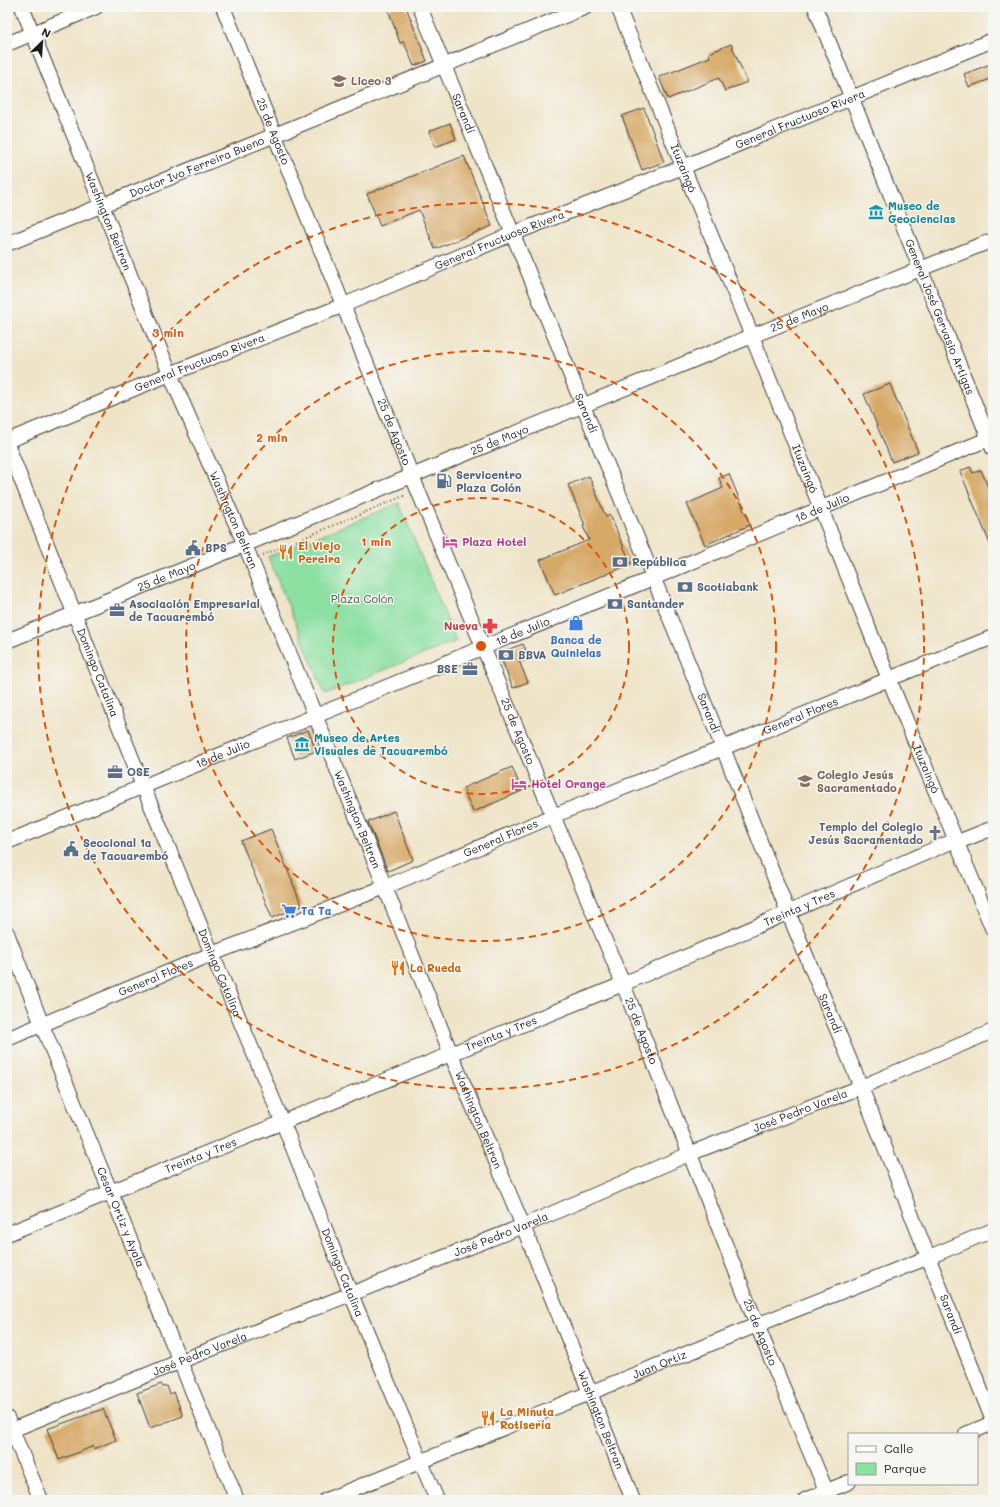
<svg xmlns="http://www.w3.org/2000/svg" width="1000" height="1507" viewBox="0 0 1000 1507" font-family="Mali,sans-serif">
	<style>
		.green { fill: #8be0a2; stroke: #547e5f }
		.building { fill: #d7a968 }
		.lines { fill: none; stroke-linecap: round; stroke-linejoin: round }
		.minor-casing { stroke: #3c3a36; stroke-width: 16 }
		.path { stroke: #3c3a36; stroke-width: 2; stroke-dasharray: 1 3; stroke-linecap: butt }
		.minor { stroke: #fff; stroke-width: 14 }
		.ring { fill: none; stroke: #de560d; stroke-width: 2; stroke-dasharray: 7 5 }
		.labels { text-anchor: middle; stroke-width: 3; stroke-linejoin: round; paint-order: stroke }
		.education-label { font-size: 11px; font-weight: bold; fill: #785e54; stroke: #f6f6f2; text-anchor: start }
		.street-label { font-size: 11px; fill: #1c1c1c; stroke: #f6f6f2 }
		.culture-label { font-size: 11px; font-weight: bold; fill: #0d838f; stroke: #f6f6f2; text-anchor: start }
		.service-label { font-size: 11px; font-weight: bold; fill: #4e5e75; stroke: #f6f6f2; text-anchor: start }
		.hotel-label { font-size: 11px; font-weight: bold; fill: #b23c85; stroke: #f6f6f2; text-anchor: start }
		.food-label { font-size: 11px; font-weight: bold; fill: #c56008; stroke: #f6f6f2; text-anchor: start }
		.park-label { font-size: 11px; fill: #3d5744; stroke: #f6f6f2 }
		.health-label { font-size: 11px; font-weight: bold; fill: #be3a42; stroke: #f6f6f2; text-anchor: end }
		.shop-label { font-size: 11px; font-weight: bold; fill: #366cbe; stroke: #f6f6f2 }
		.worship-label { font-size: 11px; font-weight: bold; fill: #5b616d; stroke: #f6f6f2; text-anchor: end }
		.centre { fill: #de560d; stroke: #f6f6f2; stroke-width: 2 }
		.ring-label { font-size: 12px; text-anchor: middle; font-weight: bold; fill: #de560d; stroke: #f6f6f2; stroke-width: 3; stroke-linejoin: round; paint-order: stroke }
	</style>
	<rect width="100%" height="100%" fill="#f6f6f2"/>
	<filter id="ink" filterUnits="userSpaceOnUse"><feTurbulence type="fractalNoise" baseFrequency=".025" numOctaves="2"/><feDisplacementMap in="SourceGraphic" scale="8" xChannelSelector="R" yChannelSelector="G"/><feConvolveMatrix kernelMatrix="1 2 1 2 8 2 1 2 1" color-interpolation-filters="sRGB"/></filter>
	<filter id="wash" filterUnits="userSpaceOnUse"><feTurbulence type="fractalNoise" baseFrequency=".012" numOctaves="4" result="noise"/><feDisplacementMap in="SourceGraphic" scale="16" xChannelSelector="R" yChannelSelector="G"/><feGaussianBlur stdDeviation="0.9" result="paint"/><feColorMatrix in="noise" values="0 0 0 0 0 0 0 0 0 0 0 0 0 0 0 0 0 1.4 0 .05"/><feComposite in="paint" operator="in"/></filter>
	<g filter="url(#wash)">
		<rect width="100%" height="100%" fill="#efe4c8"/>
		<path class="green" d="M399 503 456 641 325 694 268 557Z"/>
		<g id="blocks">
			<path class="building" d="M394 7H406L427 61 414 66 404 42 400 43 388 9Z
				M731 44 747 82 725 91 719 78 668 99 659 77 710 57 709 53Z
				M993 63V78L969 87 964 74Z
				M644 108 664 162 642 170 622 116Z
				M450 123 456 139 435 147 429 131Z
				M464 156 492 226 435 249 419 210 380 226 367 194Z
				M890 384 918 452 892 462 864 394Z
				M970 467 973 473 981 470 993 499V551L960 471Z
				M729 474 750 525 705 545 687 504 723 488 719 478Z
				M589 476 606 517 610 515 631 564 555 595 540 560 589 540 583 526 585 525 568 485Z
				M523 644 529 657 519 661 528 682 513 688 499 653Z
				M308 730 316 751 295 759 287 738Z
				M512 767 522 791 473 812 463 788Z
				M394 811 413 860 388 871 368 822Z
				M271 829 302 906 272 918 241 841Z
				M161 1384 163 1387 167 1386 170 1394 174 1392 183 1416 150 1428 137 1393Z
				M103 1409 116 1440 94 1449V1446L59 1460 47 1429Z"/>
		</g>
	</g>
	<g filter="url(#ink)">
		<use href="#blocks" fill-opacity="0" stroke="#3c3a36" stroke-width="1"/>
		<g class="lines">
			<g class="minor-casing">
				<g id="minor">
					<path id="s1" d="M22 7 170 374 245 545 310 703 385 887 451 1054 523 1226 633 1500"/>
					<path id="s2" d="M223 7 412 476 623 984 757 1325 830 1500"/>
					<path id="s3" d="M420 7 723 748 788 912 861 1087 993 1421"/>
					<path id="s4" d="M618 7 752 336 889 679 993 930"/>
					<path id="s5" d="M815 7 993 449"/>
					<path d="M7 44 96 7"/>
					<path id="s6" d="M7 244 275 135 586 7"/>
					<path id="s7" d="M7 441 170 374 344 305 512 234 683 167 993 40"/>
					<path id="s8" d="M7 444 143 786 212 954 283 1123 351 1294 437 1500"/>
					<path id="s9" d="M7 641 261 538 752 336 993 240"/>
					<path id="s10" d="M7 842 653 578 993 437"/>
					<path id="s11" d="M7 933 42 1025 237 1500"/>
					<path id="s12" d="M7 1039 212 954 385 887 553 816 723 748 889 679 993 637"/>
					<path id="s13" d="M7 1234 623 984 951 842H958L993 828"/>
					<path d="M7 1418 41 1500"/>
					<path id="s14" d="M7 1432 181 1361 523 1226 689 1154 861 1087 993 1031"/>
					<path d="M966 1434 993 1423"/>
					<path id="s15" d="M326 1500 757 1325 929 1257 993 1230"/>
					<path d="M805 1500 849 1482"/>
				</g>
			</g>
			<path class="path" d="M263 555 406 495"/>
			<use href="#minor" class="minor"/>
		</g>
	</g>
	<g class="ring">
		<circle cx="481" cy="646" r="148"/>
		<circle cx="481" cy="646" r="295"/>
		<circle cx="481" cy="646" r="443"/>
	</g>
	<defs>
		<g id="school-bare" transform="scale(1.2)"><path d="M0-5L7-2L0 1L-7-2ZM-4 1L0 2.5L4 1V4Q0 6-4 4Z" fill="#8d6e63" stroke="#f6f6f2" stroke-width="2.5" paint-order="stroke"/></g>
		<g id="museum-bare" transform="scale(1.2)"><path d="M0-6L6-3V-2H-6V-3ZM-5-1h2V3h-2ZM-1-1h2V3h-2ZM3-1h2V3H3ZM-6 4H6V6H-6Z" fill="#0f9aa8" stroke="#f6f6f2" stroke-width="2.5" paint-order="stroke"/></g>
		<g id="fuel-bare" transform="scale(1.2)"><path d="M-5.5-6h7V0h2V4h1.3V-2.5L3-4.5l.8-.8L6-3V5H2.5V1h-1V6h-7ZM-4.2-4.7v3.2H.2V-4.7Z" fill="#5c6f8a" stroke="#f6f6f2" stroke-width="2.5" paint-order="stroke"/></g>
		<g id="hotel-bare" transform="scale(1.2)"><path d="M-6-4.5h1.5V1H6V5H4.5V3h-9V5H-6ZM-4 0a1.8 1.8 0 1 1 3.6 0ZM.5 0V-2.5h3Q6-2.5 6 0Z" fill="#d1479c" stroke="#f6f6f2" stroke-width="2.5" paint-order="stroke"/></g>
		<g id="civic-bare" transform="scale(1.2)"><path d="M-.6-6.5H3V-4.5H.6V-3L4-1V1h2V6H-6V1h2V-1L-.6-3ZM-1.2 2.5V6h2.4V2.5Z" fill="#5c6f8a" stroke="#f6f6f2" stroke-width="2.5" paint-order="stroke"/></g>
		<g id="restaurant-bare" transform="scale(1.2)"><path d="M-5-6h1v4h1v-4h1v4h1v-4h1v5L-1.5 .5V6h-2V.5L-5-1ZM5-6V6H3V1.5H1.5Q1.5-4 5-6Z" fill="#e8710a" stroke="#f6f6f2" stroke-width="2.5" paint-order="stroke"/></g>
		<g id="bank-bare" transform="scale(1.2)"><path d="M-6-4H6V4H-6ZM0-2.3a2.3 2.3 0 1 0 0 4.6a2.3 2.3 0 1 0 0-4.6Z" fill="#5c6f8a" stroke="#f6f6f2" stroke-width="2.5" paint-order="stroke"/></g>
		<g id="office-bare" transform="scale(1.2)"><path d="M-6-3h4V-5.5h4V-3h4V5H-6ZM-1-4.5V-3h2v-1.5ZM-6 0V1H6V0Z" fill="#5c6f8a" stroke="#f6f6f2" stroke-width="2.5" paint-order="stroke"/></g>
		<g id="shop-bare" transform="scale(1.2)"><path d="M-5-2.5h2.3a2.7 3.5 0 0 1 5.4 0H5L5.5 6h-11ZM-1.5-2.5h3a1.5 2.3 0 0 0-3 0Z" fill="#3f7fe0" stroke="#f6f6f2" stroke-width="2.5" paint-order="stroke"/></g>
		<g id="pharmacy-bare" transform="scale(1.2)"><path d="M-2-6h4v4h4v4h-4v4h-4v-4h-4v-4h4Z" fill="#e0444e" stroke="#f6f6f2" stroke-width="2.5" paint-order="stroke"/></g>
		<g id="church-bare" transform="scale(1.2)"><path d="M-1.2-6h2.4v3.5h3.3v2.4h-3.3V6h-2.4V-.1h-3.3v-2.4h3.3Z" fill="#6b7280" stroke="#f6f6f2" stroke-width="2.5" paint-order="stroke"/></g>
		<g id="supermarket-bare" transform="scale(1.2)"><path d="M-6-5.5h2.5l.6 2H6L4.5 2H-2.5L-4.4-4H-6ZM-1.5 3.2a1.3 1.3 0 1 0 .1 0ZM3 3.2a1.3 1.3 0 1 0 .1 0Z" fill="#3f7fe0" stroke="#f6f6f2" stroke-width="2.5" paint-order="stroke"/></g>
	</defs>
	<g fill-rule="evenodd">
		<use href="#school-bare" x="339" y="81"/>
		<use href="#museum-bare" x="876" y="212"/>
		<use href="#fuel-bare" x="444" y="481"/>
		<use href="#hotel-bare" x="450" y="542"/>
		<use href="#civic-bare" x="193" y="548"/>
		<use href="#restaurant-bare" x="286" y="552"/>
		<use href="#bank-bare" x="620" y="562"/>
		<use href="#bank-bare" x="685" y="587"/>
		<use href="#bank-bare" x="615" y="604"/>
		<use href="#office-bare" x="117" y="610"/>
		<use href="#shop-bare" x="576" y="623"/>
		<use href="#pharmacy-bare" x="490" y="626"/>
		<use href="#bank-bare" x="506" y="655"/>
		<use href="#office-bare" x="470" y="669"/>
		<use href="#museum-bare" x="302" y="744"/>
		<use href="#office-bare" x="115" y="772"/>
		<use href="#school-bare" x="805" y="781"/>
		<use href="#hotel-bare" x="519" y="784"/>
		<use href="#church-bare" x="935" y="833"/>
		<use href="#civic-bare" x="71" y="849"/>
		<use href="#supermarket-bare" x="289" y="911"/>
		<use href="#restaurant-bare" x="398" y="968"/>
		<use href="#restaurant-bare" x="488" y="1418"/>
	</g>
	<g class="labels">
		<g class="education-label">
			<text x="351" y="85">Liceo 3</text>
			<text x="817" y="779">Colegio Jesús<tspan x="817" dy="13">Sacramentado</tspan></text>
		</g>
		<g class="street-label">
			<text dy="4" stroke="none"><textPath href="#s3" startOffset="115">Sarandí</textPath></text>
			<text dy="4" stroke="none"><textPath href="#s7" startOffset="856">General Fructuoso Rivera</textPath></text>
			<text dy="4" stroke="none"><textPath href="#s2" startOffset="134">25 de Agosto</textPath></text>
			<text dy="4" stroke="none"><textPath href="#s6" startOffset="205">Doctor Ivo Ferreira Bueno</textPath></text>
			<text dy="4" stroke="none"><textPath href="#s4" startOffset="174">Ituzaingó</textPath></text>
			<text dy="4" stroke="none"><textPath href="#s1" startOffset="231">Washington Beltran</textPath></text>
			<text dy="4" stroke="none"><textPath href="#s7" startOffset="532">General Fructuoso Rivera</textPath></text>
			<text dy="4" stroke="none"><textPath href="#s9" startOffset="856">25 de Mayo</textPath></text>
			<text dy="4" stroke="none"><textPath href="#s5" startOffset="334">General José Gervasio Artigas</textPath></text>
			<text dy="4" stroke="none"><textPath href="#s7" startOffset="208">General Fructuoso Rivera</textPath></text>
			<text dy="4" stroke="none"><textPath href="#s3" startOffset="439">Sarandí</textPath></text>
			<text dy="4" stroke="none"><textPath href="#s2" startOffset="458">25 de Agosto</textPath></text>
			<text dy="4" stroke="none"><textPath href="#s9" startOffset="532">25 de Mayo</textPath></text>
			<text dy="4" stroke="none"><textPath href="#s4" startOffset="498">Ituzaingó</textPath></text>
			<text dy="4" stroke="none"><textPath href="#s10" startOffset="881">18 de Julio</textPath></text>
			<text dy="4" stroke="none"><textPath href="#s1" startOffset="555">Washington Beltran</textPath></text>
			<text dy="4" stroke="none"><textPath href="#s9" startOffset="172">25 de Mayo</textPath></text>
			<text dy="4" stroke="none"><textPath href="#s10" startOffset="557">18 de Julio</textPath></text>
			<text dy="4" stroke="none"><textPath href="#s8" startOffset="246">Domingo Catalina</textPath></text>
			<text dy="4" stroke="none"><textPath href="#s3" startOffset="763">Sarandí</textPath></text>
			<text dy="4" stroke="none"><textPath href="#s12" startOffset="857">General Flores</textPath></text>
			<text dy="4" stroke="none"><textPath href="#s2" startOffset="782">25 de Agosto</textPath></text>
			<text dy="4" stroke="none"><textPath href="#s10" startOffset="233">18 de Julio</textPath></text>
			<text dy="4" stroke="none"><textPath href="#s4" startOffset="822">Ituzaingó</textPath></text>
			<text dy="4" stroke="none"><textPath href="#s1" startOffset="879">Washington Beltran</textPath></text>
			<text dy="4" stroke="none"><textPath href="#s12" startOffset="533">General Flores</textPath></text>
			<text dy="4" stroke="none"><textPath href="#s13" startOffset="857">Treinta y Tres</textPath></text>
			<text dy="4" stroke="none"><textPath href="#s8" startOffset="570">Domingo Catalina</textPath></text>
			<text dy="4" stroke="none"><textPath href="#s12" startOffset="161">General Flores</textPath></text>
			<text dy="4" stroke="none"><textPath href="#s3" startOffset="1087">Sarandí</textPath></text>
			<text dy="4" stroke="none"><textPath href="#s2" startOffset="1106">25 de Agosto</textPath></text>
			<text dy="4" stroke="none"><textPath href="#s13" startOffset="533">Treinta y Tres</textPath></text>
			<text dy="4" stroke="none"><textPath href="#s14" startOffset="856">José Pedro Varela</textPath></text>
			<text dy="4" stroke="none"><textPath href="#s1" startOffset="1203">Washington Beltran</textPath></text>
			<text dy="4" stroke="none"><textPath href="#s13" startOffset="209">Treinta y Tres</textPath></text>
			<text dy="4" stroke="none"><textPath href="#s11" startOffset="306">Cesar Ortiz y Ayala</textPath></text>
			<text dy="4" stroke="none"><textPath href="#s14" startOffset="532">José Pedro Varela</textPath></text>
			<text dy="4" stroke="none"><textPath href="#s8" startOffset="894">Domingo Catalina</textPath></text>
			<text dy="4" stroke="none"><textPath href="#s3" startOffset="1411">Sarandí</textPath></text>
			<text dy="4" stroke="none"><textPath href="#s2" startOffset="1430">25 de Agosto</textPath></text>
			<text dy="4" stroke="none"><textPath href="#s14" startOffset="208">José Pedro Varela</textPath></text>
			<text dy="4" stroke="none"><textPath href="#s15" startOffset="360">Juan Ortiz</textPath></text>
			<text dy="4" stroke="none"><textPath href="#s1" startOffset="1527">Washington Beltran</textPath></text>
		</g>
		<g class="culture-label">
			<text x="888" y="210">Museo de<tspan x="888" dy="13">Geociencias</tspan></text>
			<text x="314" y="742">Museo de Artes<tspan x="314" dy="13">Visuales de Tacuarembó</tspan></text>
		</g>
		<g class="service-label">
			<text x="456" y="479">Servicentro<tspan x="456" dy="13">Plaza Colón</tspan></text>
			<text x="205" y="552">BPS</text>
			<text x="632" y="566">República</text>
			<text x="697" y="591">Scotiabank</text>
			<text x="129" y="608">Asociación Empresarial<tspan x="129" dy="13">de Tacuarembó</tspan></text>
			<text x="627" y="608">Santander</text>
			<text x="518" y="659">BBVA</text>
			<text x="458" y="673" text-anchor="end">BSE</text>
			<text x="127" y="776">OSE</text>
			<text x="83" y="847">Seccional 1a<tspan x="83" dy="13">de Tacuarembó</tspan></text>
		</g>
		<g class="hotel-label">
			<text x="462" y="546">Plaza Hotel</text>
			<text x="531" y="788">Hotel Orange</text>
		</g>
		<g class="food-label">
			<text x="298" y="550">El Viejo<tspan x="298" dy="13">Pereira</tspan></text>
			<text x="410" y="972">La Rueda</text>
			<text x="500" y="1416">La Minuta<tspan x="500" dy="13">Rotisería</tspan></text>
		</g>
		<g class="park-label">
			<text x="362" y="603">Plaza Colón</text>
		</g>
		<g class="health-label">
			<text x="478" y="630">Nueva</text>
		</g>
		<g class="shop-label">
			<text x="576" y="644">Banca de<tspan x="576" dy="13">Quinielas</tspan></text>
			<text x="301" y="915" text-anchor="start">Ta Ta</text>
		</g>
		<g class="worship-label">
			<text x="923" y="831">Templo del Colegio<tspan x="923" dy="13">Jesús Sacramentado</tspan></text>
		</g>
	</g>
	<circle cx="481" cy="646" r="6" class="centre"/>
	<g class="ring-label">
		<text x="168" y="337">3 min</text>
		<text x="272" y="442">2 min</text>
		<text x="376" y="546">1 min</text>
	</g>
	<rect width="1000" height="1507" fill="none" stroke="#f6f6f2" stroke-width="24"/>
	<rect x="848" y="1433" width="130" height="52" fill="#f6f6f2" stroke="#9f9f9c"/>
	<rect x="856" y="1446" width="20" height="6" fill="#ffffff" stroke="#9f9f9c"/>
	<text x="884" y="1453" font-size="12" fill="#1c1c1c">Calle</text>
	<rect x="856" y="1463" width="20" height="12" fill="#8be0a2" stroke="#9f9f9c"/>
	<text x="884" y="1473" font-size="12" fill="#1c1c1c">Parque</text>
	<g transform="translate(42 42) rotate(25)" stroke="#f6f6f2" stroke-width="3" paint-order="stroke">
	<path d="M0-3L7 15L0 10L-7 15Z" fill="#1c1c1c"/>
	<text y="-6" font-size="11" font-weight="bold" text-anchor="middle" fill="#1c1c1c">N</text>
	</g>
</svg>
